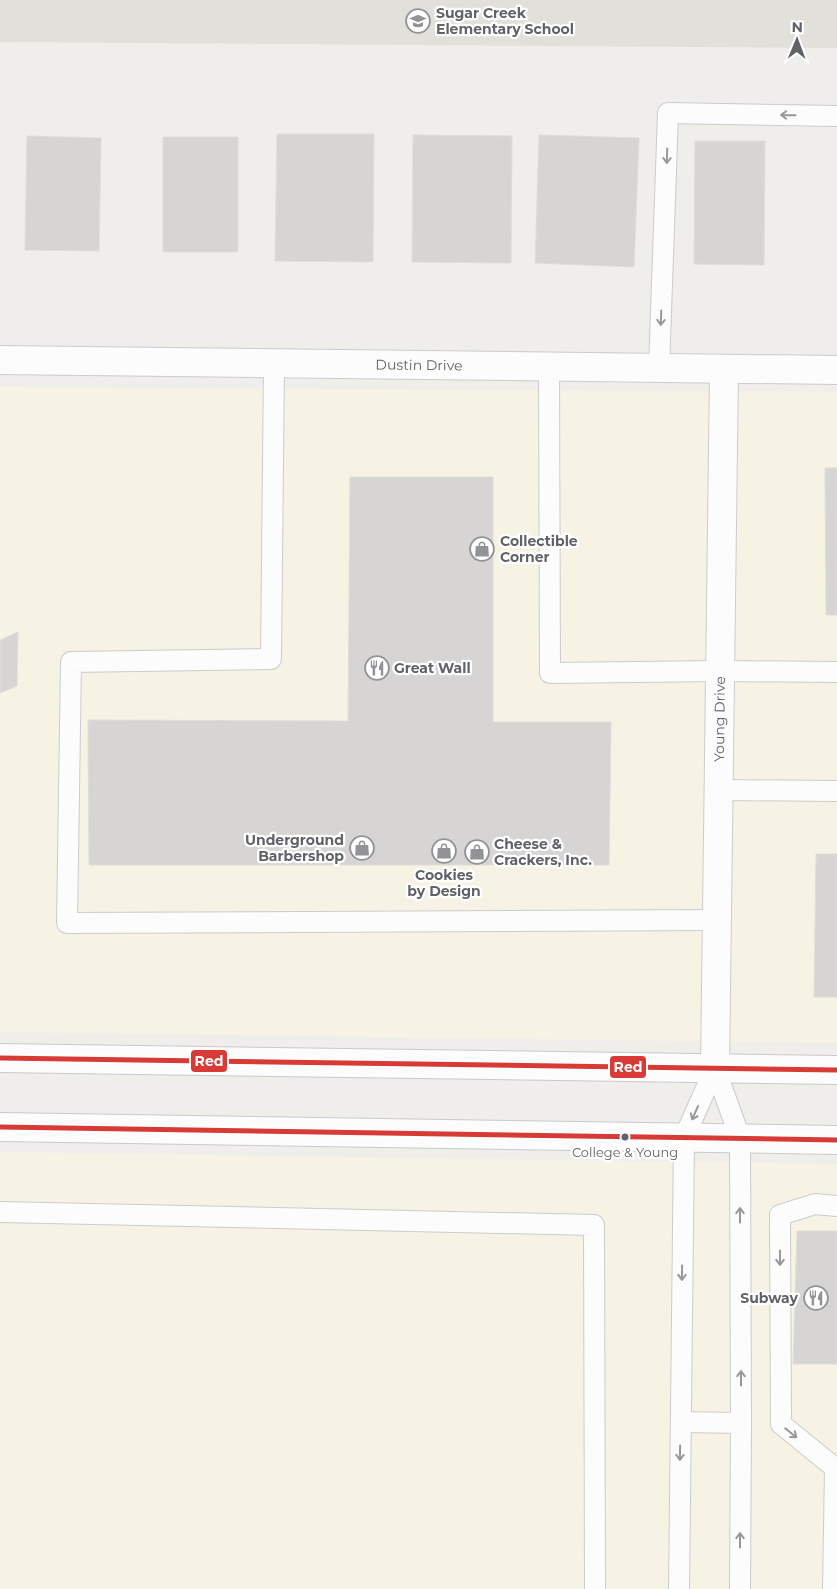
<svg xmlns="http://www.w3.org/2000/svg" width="837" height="1589" viewBox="0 0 837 1589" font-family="Montserrat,sans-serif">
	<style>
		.commercial { fill: #f7f3e4 }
		.education { fill: #e2e0da }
		.building { fill: #d6d5d3; stroke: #deddd9 }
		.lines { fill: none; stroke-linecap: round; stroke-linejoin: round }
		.lane-casing { stroke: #cbcccc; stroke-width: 22 }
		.street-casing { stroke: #cbcccc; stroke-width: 30 }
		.secondary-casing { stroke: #cacacb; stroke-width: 30 }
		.lane { stroke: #fdfcfc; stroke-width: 20 }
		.street { stroke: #fdfcfc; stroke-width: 28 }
		.secondary { stroke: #fdfcfc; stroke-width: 28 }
		.bus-1-casing { stroke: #fff; stroke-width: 9 }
		.bus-1 { stroke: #d83b35; stroke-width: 5 }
		.oneway { stroke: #96999c }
		.bus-dot { fill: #5f6368; stroke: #fff; stroke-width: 2 }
		.labels { text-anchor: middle; stroke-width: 4.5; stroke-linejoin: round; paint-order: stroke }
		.bus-label { font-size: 13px; fill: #5f6368; stroke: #fff }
		.poi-label { font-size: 14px; font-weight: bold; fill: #5f6368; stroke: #fff; text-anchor: start }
		.street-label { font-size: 14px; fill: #5f6368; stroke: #fff }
		.line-badge { stroke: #fff; stroke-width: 2 }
		.badge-label { font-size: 14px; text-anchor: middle; font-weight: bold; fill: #fff }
	</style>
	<rect width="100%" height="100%" fill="#efeeea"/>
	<path class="commercial" d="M0 387 837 392V1043L0 1032Z
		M0 1152 837 1164V1589H0Z"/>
	<path class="education" d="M0 0H837V48L0 42Z"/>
	<path class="building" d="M277 134H374L373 262 275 261Z
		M413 135 512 136 511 263 412 262Z
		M539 135 639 138 634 267 535 263Z
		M27 136 101 138 99 251 25 250Z
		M163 137H238V252H163Z
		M695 141H765L764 265 694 264Z
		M825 468H837V615H826Z
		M350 477H493V722H611L609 865H89L88 720 348 721Z
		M18 632 17 686 0 693V640Z
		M816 854H837V997H814Z
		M797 1231H837V1364H793Z"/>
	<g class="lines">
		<g class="lane-casing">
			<path id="lane" d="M274 364 271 659 71 662 67 923 717 920
				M549 367 550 673 720 671 837 672
				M659 369 668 113 837 116
				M718 790 837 791
				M715 1068 740 1138 741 1423 740 1589
				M0 1212 594 1225 595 1589
				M681 1422 741 1423
				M679 1589 684 1138 715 1068
				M833 1589 835 1468 781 1424 780 1215 815 1204 837 1206"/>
		</g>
		<g class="street-casing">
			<g id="street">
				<path id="s1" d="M0 360 837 370"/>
				<path id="s2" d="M715 1068 724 370"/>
			</g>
		</g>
		<g class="secondary-casing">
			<path id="secondary" d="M0 1058 837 1070
				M0 1127 837 1140"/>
		</g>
		<use href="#lane" class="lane"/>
		<use href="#street" class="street"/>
		<use href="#secondary" class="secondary"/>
		<g class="bus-1-casing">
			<path id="bus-1" d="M0 1058 837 1070
				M0 1127 837 1140"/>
		</g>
		<use href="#bus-1" class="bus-1"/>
	</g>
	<defs><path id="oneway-shaft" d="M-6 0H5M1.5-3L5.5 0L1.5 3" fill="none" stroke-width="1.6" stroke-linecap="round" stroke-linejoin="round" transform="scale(1.25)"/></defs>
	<g class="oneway">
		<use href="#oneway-shaft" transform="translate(788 115) rotate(-179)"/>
		<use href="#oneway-shaft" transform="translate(667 156) rotate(92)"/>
		<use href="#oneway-shaft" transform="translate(661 318) rotate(92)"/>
		<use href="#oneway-shaft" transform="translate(695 1113) rotate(114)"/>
		<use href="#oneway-shaft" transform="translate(740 1215) rotate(-90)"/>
		<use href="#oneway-shaft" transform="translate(780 1258) rotate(90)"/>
		<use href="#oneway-shaft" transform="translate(682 1273) rotate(91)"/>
		<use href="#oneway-shaft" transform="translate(741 1378) rotate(-90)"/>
		<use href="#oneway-shaft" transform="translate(791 1433) rotate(39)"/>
		<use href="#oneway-shaft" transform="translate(680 1453) rotate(91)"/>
		<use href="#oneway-shaft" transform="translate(740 1540) rotate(-90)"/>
	</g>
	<defs>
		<g id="school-ring" transform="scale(1.25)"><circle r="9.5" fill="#fff" stroke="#919496" stroke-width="1.5"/><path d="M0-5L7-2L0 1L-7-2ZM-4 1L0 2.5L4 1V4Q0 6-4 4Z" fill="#919496"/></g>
		<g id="shop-ring" transform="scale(1.25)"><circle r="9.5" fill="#fff" stroke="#919496" stroke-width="1.5"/><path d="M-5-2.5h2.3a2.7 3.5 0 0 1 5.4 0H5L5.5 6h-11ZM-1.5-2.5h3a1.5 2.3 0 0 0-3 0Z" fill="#919496"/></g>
		<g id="restaurant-ring" transform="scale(1.25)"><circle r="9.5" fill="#fff" stroke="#919496" stroke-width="1.5"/><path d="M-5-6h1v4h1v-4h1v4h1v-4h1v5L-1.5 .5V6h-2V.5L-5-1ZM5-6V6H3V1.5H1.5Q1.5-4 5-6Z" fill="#919496"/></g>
	</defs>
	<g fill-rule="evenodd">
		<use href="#school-ring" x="418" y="21"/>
		<use href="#shop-ring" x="482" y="549"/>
		<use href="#restaurant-ring" x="377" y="668"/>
		<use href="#shop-ring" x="362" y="848"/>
		<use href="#shop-ring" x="444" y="851"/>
		<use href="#shop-ring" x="477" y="852"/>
		<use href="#restaurant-ring" x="816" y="1298"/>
	</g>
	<circle class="bus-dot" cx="625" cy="1137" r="4.5"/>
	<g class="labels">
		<g class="bus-label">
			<text x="625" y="1157">College &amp; Young</text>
		</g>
		<g class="poi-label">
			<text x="436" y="18">Sugar Creek<tspan x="436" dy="16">Elementary School</tspan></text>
			<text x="500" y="546">Collectible<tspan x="500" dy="16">Corner</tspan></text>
			<text x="394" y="673">Great Wall</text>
			<text x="344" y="845" text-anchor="end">Underground<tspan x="344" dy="16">Barbershop</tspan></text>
			<text x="494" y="849">Cheese &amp;<tspan x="494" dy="16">Crackers, Inc.</tspan></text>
			<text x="444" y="880" text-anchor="middle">Cookies<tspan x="444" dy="16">by Design</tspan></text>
			<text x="798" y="1303" text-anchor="end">Subway</text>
		</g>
		<g class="street-label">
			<text dy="5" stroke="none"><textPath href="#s1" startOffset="419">Dustin Drive</textPath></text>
			<text dy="5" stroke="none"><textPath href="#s2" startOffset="349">Young Drive</textPath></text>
		</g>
	</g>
	<g class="line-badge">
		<rect x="190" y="1049" width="38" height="24" rx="5" fill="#d83b35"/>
		<rect x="609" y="1055" width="38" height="24" rx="5" fill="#d83b35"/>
	</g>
	<g class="badge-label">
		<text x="209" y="1066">Red</text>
		<text x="628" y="1072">Red</text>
	</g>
	<g transform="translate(797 40) rotate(1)" stroke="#ffffff" stroke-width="4" paint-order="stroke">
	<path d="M0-4L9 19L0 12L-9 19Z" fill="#5f6368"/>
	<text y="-8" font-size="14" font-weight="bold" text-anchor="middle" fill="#5f6368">N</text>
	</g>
</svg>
